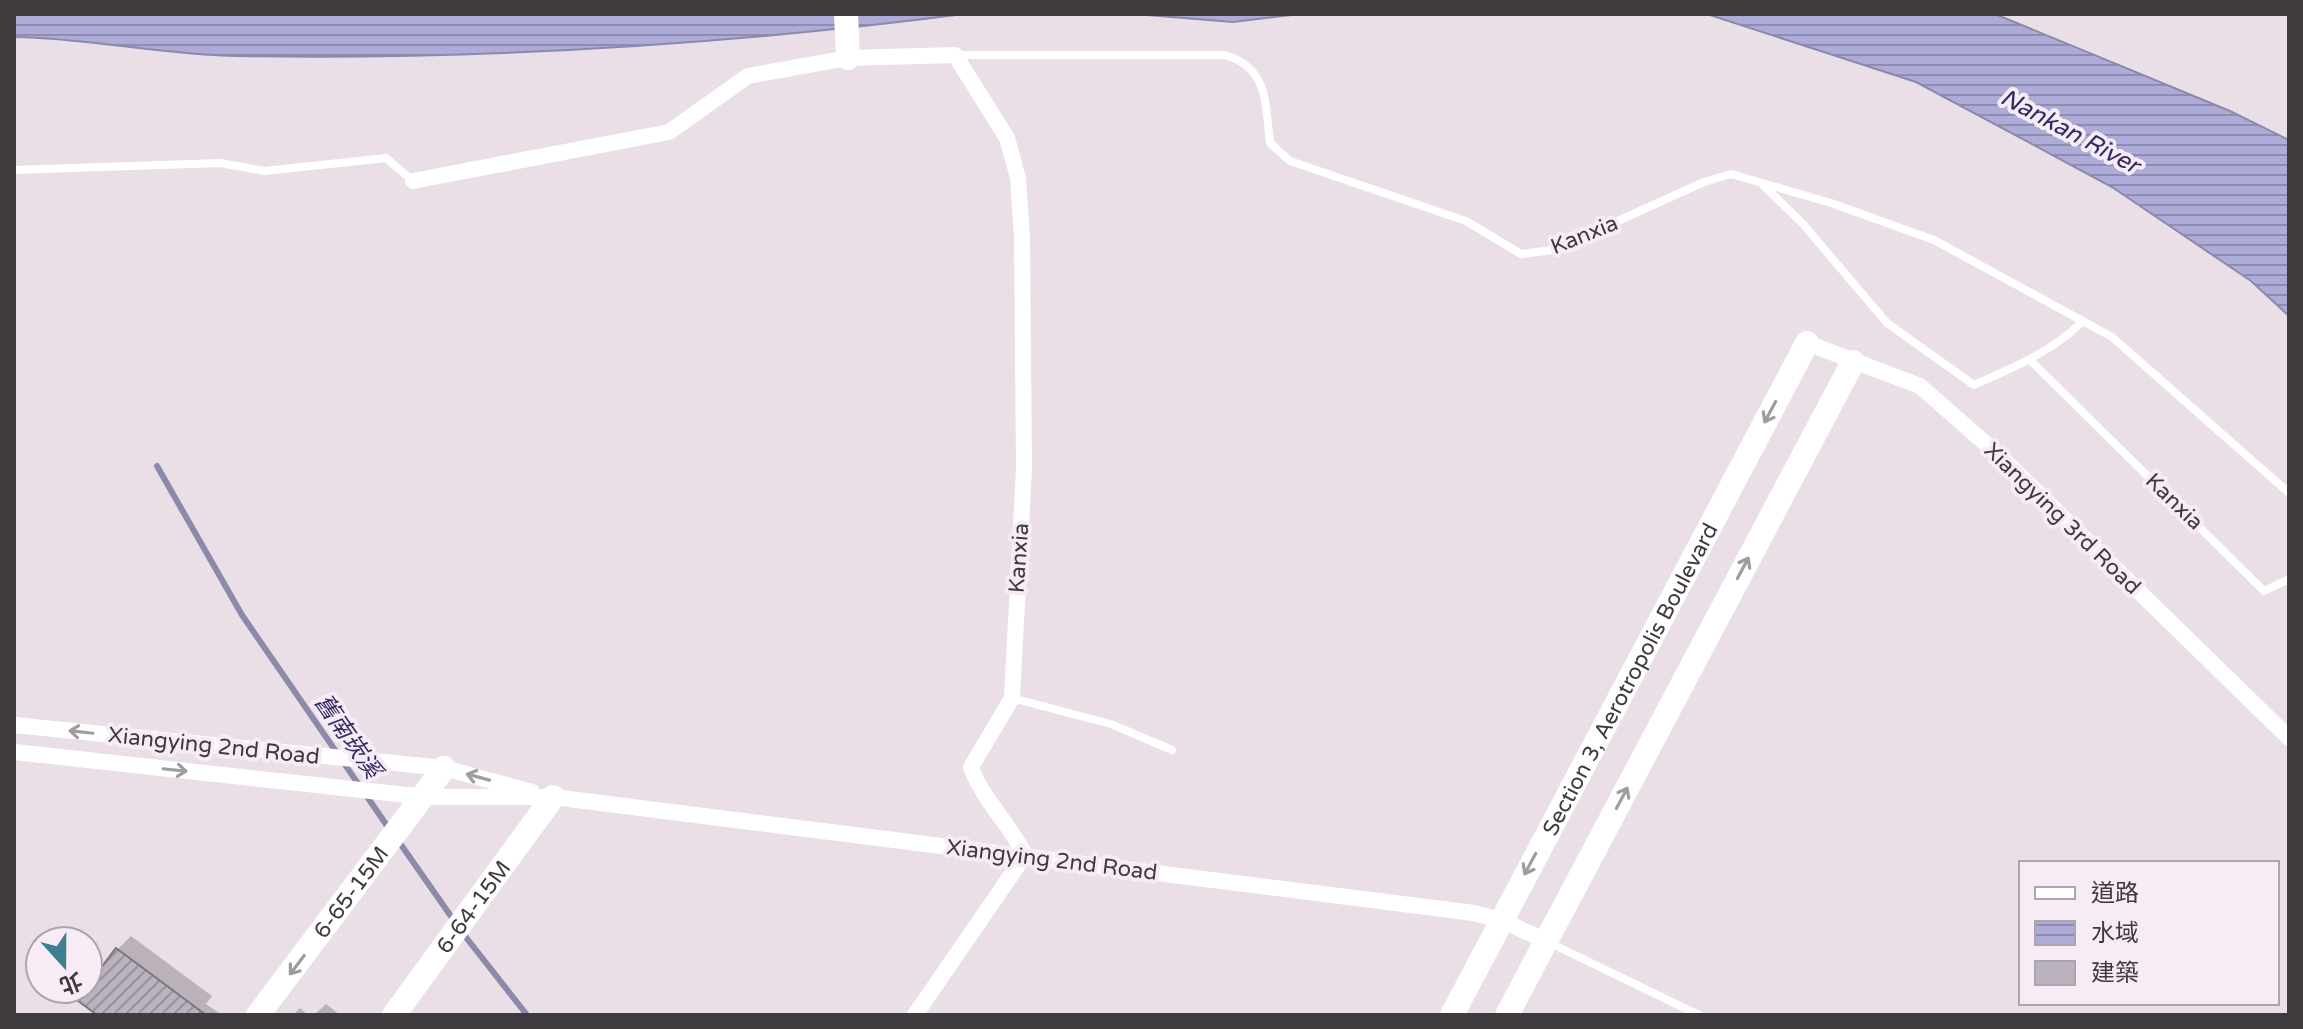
<svg xmlns="http://www.w3.org/2000/svg" width="2303" height="1029" viewBox="0 0 2303 1029" font-family="'Varela Round','Noto Sans TC',sans-serif">
	<style>
		.water { fill: url(#water-rules); stroke: #8c8aaa; stroke-width: 2 }
		.shadow { fill: #0003 }
		.lines { fill: none; stroke-linecap: round; stroke-linejoin: round }
		.stream { stroke: #8c8aaa; stroke-width: 6 }
		.building { fill: url(#building-hatch); stroke: #7c7682; stroke-width: 2 }
		.lane { stroke: #fff; stroke-width: 8 }
		.street { stroke: #fff; stroke-width: 16 }
		.secondary { stroke: #fff; stroke-width: 24 }
		.oneway { stroke: #9f9c9e }
		.labels { text-anchor: middle; stroke-width: 8; stroke-linejoin: round; paint-order: stroke }
		.street-label { font-size: 22px; fill: #3f3a3e; stroke: #f7ebf5 }
		.water-label { font-size: 24px; font-style: italic; fill: #332c62; stroke: #f7ebf5 }
	</style>
	<defs>
		<pattern id="water-rules" width="6" height="5" patternUnits="userSpaceOnUse" patternTransform="scale(2)"><rect width="6" height="5" fill="#adacd8"/><path d="M0 2.5h6" fill="none" stroke="#8e8db1"/></pattern>
		<pattern id="building-hatch" width="6" height="6" patternUnits="userSpaceOnUse" patternTransform="scale(2)"><rect width="6" height="6" fill="#bab3bf"/><path d="M-1 1l2-2M0 6l6-6M5 7l2-2" fill="none" stroke="#99939d"/></pattern>
	</defs>
	<rect width="100%" height="100%" fill="#eadee7"/>
	<path class="water" d="M14 14H964C723 45 481 60 238 56 163 55 89 38 14 37Z
		M1134 14H1300L1233 22Z
		M1685 14H1995L2230 111 2289 140V316L2251 281 2112 187 1916 82 1710 15Z"/>
	<path class="shadow" d="M131 936 212 996 206 1004 222 1015H101L117 950Z
		M326 1004 340 1015H314Z
		M300 1008 308 1015H293Z"/>
	<g class="lines">
		<path class="stream" d="M157 466 242 615 390 830
			M397 839 455 922
			M461 931 527 1015"/>
	</g>
	<path class="building" d="M116 948 206 1015H97L77 1000Z"/>
	<g class="lines">
		<path class="lane" d="M955 55H1224C1269 67 1265 104 1270 143L1290 161 1466 221 1521 254 1554 250 1704 182 1731 174 1831 203 1934 240 2112 337 2289 493
			M14 170 220 163 265 171 386 158 413 181
			M1764 186 1803 224 1887 323 1974 385C2014 367 2052 352 2083 321
			M2030 360 2264 591 2289 579
			M1012 698 1111 724 1172 750
			M1550 943 1699 1015"/>
		<path class="street" d="M413 181 669 132 748 76 848 58 955 55 1007 138 1018 178 1022 238 1024 469 1012 698 971 767C982 799 1010 824 1025 855L915 1015
			M1807 343 1920 386 2002 458 2289 738
			M14 725 444 768 532 792
			M14 752 425 797H553L1474 913 1501 920 1546 941"/>
		<g class="secondary">
			<path d="M846 14 848 58"/>
			<path id="s1" d="M258 1015 444 768"/>
			<path id="s2" d="M394 1015 553 797"/>
			<path id="s3" d="M1452 1015 1807 343"/>
			<path d="M1507 1015 1853 362"/>
		</g>
	</g>
	<defs><path id="oneway-shaft" d="M-6 0H5M1.5-3L5.5 0L1.5 3" fill="none" stroke-width="1.6" stroke-linecap="round" stroke-linejoin="round" transform="scale(2)"/></defs>
	<g class="oneway">
		<use href="#oneway-shaft" transform="translate(1770 412) rotate(118)"/>
		<use href="#oneway-shaft" transform="translate(1743 568) rotate(-62)"/>
		<use href="#oneway-shaft" transform="translate(81 732) rotate(-174)"/>
		<use href="#oneway-shaft" transform="translate(175 770) rotate(6)"/>
		<use href="#oneway-shaft" transform="translate(478 777) rotate(-165)"/>
		<use href="#oneway-shaft" transform="translate(1622 798) rotate(-62)"/>
		<use href="#oneway-shaft" transform="translate(1530 864) rotate(118)"/>
		<use href="#oneway-shaft" transform="translate(297 965) rotate(127)"/>
	</g>
	<g class="labels">
		<g class="street-label">
			<text transform="translate(1584 234) rotate(-22)" y="8">Kanxia</text>
			<text transform="translate(2175 501) rotate(44)" y="8">Kanxia</text>
			<text transform="translate(2063 518) rotate(44)" y="8">Xiangying 3rd Road</text>
			<text transform="translate(1018 558) rotate(-86)" y="8">Kanxia</text>
			<text dy="8" stroke="none"><textPath href="#s3" startOffset="380">Section 3, Aerotropolis Boulevard</textPath></text>
			<text transform="translate(214 745) rotate(6)" y="8">Xiangying 2nd Road</text>
			<text transform="translate(1052 859) rotate(7)" y="8">Xiangying 2nd Road</text>
			<text dy="8" stroke="none"><textPath href="#s1" startOffset="154">6-65-15M</textPath></text>
			<text dy="8" stroke="none"><textPath href="#s2" startOffset="134">6-64-15M</textPath></text>
		</g>
		<g class="water-label">
			<text transform="translate(2070 131) rotate(28)" y="8">Nankan River</text>
			<text transform="translate(348 736) rotate(55)" y="8">舊南崁溪</text>
		</g>
	</g>
	<rect width="2303" height="1029" fill="none" stroke="#3f3a3e" stroke-width="32"/>
	<rect x="2019" y="861" width="260" height="144" fill="#f7ebf5" stroke="#ada4ac" stroke-width="2"/>
	<rect x="2035" y="887" width="40" height="12" fill="#ffffff" stroke="#ada4ac" stroke-width="2"/>
	<text x="2091" y="901" font-size="24" fill="#3f3a3e">道路</text>
	<rect x="2035" y="921" width="40" height="24" fill="url(#water-rules)" stroke="#ada4ac" stroke-width="2"/>
	<text x="2091" y="941" font-size="24" fill="#3f3a3e">水域</text>
	<rect x="2035" y="961" width="40" height="24" fill="#bab3bf" stroke="#ada4ac" stroke-width="2"/>
	<text x="2091" y="981" font-size="24" fill="#3f3a3e">建築</text>
	<g transform="translate(64 965) rotate(159)"><circle r="38" fill="#f7ebf5" stroke="#ada4ac" stroke-width="2"/>
	<path d="M0-6L14 30L0 20L-14 30Z" fill="#3c808f"/>
	<text y="-12" font-size="22" font-weight="bold" text-anchor="middle" fill="#3f3a3e">北</text>
	</g>
</svg>
